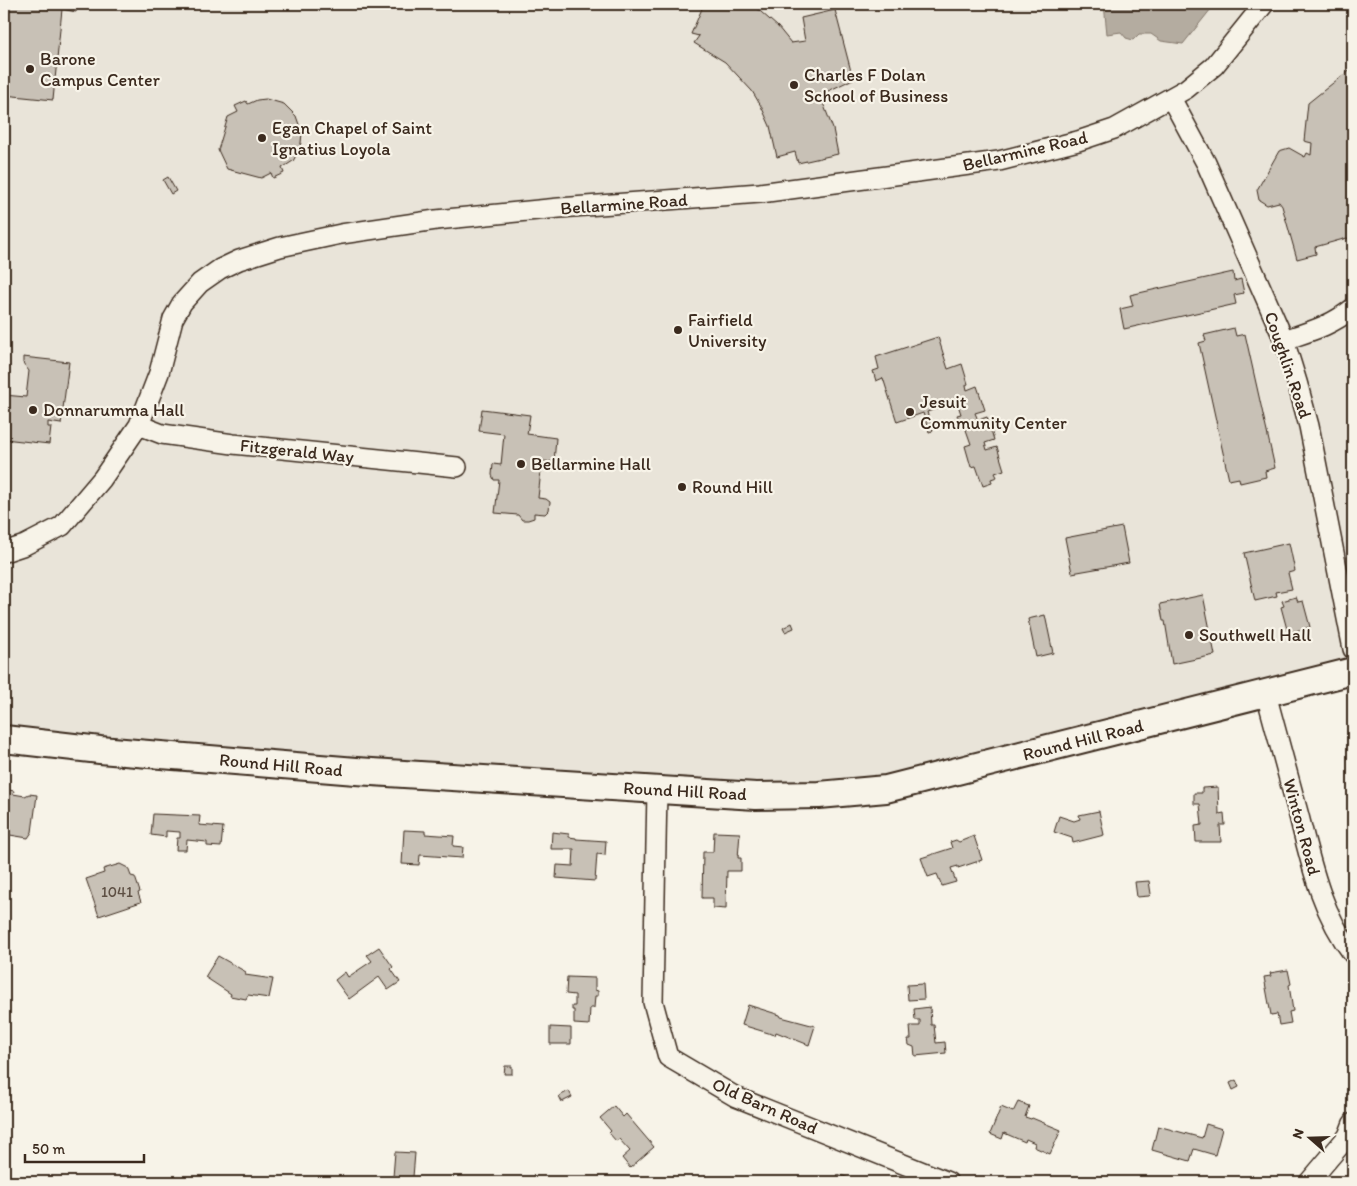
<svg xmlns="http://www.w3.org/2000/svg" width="1357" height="1186" viewBox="0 0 1357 1186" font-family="Itim,sans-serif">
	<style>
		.built { fill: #e9e4d9 }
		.water { fill: #b4aca0; stroke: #84786c }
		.building { fill: #c8c1b6; stroke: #3b2a1e }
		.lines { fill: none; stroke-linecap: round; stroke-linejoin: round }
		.minor-casing { stroke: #3b2a1e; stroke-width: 22 }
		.secondary-casing { stroke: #3b2a1e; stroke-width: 30 }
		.minor { stroke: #f7f3e8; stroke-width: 19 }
		.secondary { stroke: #f7f3e8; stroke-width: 26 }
		.poi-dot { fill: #3b2a1e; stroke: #f7f3e8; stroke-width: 2 }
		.labels { text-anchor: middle; stroke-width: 4.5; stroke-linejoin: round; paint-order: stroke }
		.number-label { font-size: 15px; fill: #5e5044 }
		.poi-label { font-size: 18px; fill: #3b2a1e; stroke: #f7f3e8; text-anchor: start }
		.street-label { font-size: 18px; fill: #3b2a1e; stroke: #f7f3e8 }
	</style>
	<rect width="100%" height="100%" fill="#f7f3e8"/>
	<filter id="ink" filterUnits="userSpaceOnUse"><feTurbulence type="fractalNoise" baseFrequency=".02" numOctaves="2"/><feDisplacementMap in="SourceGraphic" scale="10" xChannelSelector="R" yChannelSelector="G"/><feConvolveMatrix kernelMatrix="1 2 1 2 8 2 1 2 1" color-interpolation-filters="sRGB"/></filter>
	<g filter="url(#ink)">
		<path class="built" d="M4 4H1353V656L1049 738 876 778 782 785 485 773 4 728Z"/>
		<path class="water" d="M1104 4H1215L1183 44 1161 41 1151 34H1139L1133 40 1126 38 1121 32 1107 34Z"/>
		<path class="building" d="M4 4H77L76 12 62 9 53 100 4 95Z
			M704 4H752L778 27 791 43 805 41 801 18 835 10 853 79 820 95 833 129 838 154 798 163 795 152 777 157 770 126 761 106 752 91 725 62 694 43 699 36 691 34Z
			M1353 67V241L1347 238 1315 247 1316 254 1297 259 1282 206 1279 202 1267 205 1259 200 1257 190 1279 151 1289 148 1305 157 1307 153 1311 155 1312 143 1304 141 1308 103Z
			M266 99 284 104 296 116 302 133 301 143 297 154 293 161 282 168 284 173 273 178 271 173 261 178 227 169 218 150 228 117 238 112 235 106 246 101 248 104 257 100Z
			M168 177 176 191 171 194 163 180Z
			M1233 272 1234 281 1241 279 1244 293 1234 295 1236 304 1124 329 1120 309 1133 306 1130 295Z
			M1234 328 1236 336 1245 334 1275 468 1265 471 1266 477 1240 483 1239 478 1229 480 1199 343 1206 341 1204 335Z
			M938 337 948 369 962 364 968 384 966 385 967 390 977 386 985 410 975 413 978 420 987 417 994 440 985 443 987 450 997 447 1004 470 995 473 997 477 991 479 992 483 983 486 976 466 971 467 965 446 971 444 965 427 962 428 957 415 961 414 957 402 927 412 933 431 929 432 923 413 897 422 883 378 876 381 873 371 879 369 876 357Z
			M23 357 69 362 61 424 48 422V427H51L49 444 4 439V395L26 397 29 371 23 363Z
			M482 409 530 415 527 434 556 438 554 462 542 461 538 498 546 499 550 502 549 510 545 514 534 513V518L528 520H522L518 515 495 513 499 480H494L492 475 493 464 501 465 504 434 479 431Z
			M1122 527 1129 563 1072 573 1065 538Z
			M1289 543 1295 571 1288 573 1292 589 1276 592 1277 596 1255 601 1244 553Z
			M1203 595 1215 655 1172 664 1165 621H1163L1160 604Z
			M1296 597 1298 602 1303 601 1310 627 1288 633 1281 607 1284 606 1282 601Z
			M1045 615 1053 653 1036 657 1028 619Z
			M792 623 794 628 785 632 783 628Z
			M1218 787 1219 814 1224 813 1225 825H1220L1221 842H1196L1195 826 1202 825 1200 804H1194V793H1202V788Z
			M4 789 14 791 13 794 25 796 29 794 37 795 32 832 28 838 4 834Z
			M1099 811 1104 835 1073 843 1072 838 1054 832 1059 816 1074 821 1080 819 1079 815Z
			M153 814 200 816 199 825 223 827 221 847 207 846V842L187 840 186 850H176L177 838H180V832L166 831V837L151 835Z
			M404 830 425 831V834L454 836 453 846 463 847 462 858 420 855 419 865 402 864Z
			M552 832 569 834V837L576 838V839L606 841 605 855 597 854 595 881 556 878 557 865 573 866 574 849H551Z
			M714 832 740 833 738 858H741V871H727L726 909 713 908V898H702L703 852H713Z
			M974 836 982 860 958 868V866L951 868 956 882 942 886 937 874 928 877 921 858 952 848 950 842 956 840 959 842Z
			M120 864 128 868 131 876 135 877 140 892 138 893 141 902 99 916 86 879 104 873 103 869Z
			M1149 881 1151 894 1149 896 1137 897 1135 882Z
			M379 947 393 967 391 969 400 982 388 990 379 977 349 999 335 980 345 972 348 977 372 961 367 955Z
			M218 956 246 972 245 975 273 979 269 998 248 995 246 999 230 996 231 994 205 977Z
			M1288 970 1291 984 1289 985 1293 1011 1289 1012 1291 1023 1279 1025 1277 1014 1271 1015 1264 977 1271 976 1270 973Z
			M567 977 595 978V990L598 991V996H595L594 1008H590L589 1025 574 1024V1010H572V1006H575V995L566 994Z
			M923 984 924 999 908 1000 907 985Z
			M748 1005 780 1015 781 1017 815 1026 809 1045 776 1032 775 1035 742 1025Z
			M930 1007 931 1025H934L936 1043 945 1042 946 1053 915 1056 914 1047 909 1045 908 1039H911L910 1026H920V1020H915L914 1009Z
			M550 1027 571 1028V1044H550Z
			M505 1066H512V1074H504Z
			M1236 1080 1239 1087 1233 1090 1230 1083Z
			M569 1091 572 1097 562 1102 559 1096Z
			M1018 1102 1029 1106 1025 1117 1031 1119 1032 1118 1061 1130 1050 1154 1034 1147 1035 1143 1026 1139 1025 1142 1004 1133 1002 1139 990 1134 1001 1107 1013 1112Z
			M614 1106 623 1117 626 1114 654 1147 630 1168 622 1158 630 1151 619 1139 616 1141 609 1133 611 1131 600 1118Z
			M1206 1124 1222 1129 1215 1155 1194 1149 1190 1161 1152 1150 1158 1126 1202 1138Z
			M395 1152 415 1153 413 1177 416 1178V1182H399V1177H393Z
			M838 1174 859 1182H835Z"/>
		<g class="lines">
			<g class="minor-casing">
				<path id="minor" d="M1171 98 1206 163 1284 340 1297 382 1309 426 1353 649
					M1284 340C1311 331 1331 326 1353 308
					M139 425 162 434 233 444 457 467
					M4 552 25 545 62 526 102 479 139 425 159 373 173 319 182 303 200 283 220 269 239 260 280 247 341 234 436 220 559 208 760 193 999 161 1078 141 1114 129 1186 89 1214 66 1264 4
					M1266 694C1277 734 1288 775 1299 816 1311 864 1322 914 1353 954
					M657 790 653 1002 668 1057 736 1097 948 1182
					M1309 1182 1348 1136 1353 1123"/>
			</g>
			<g class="secondary-casing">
				<path id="secondary" d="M4 739 100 750 356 771 756 796 819 795 886 789 1353 671"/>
			</g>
			<use href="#minor" class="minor"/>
			<use href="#secondary" class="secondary"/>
		</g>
	</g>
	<g class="poi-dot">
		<circle cx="30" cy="69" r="5"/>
		<circle cx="794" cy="85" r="5"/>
		<circle cx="262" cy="138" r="5"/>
		<circle cx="678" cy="330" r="5"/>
		<circle cx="33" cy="410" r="5"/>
		<circle cx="910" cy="412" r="5"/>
		<circle cx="521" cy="464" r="5"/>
		<circle cx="682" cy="487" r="5"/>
		<circle cx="1189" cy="635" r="5"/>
	</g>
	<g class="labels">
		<g class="number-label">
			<text x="117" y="897">1041</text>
		</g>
		<g class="poi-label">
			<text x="40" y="65">Barone<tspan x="40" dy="21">Campus Center</tspan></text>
			<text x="804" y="81">Charles F Dolan<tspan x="804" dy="21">School of Business</tspan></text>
			<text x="272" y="134">Egan Chapel of Saint<tspan x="272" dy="21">Ignatius Loyola</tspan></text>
			<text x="688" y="326">Fairfield<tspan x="688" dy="21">University</tspan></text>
			<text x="920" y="408">Jesuit<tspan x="920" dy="21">Community Center</tspan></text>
			<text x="43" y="416">Donnarumma Hall</text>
			<text x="531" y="470">Bellarmine Hall</text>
			<text x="692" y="493">Round Hill</text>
			<text x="1199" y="641">Southwell Hall</text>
		</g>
		<g class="street-label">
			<text transform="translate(1025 151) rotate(-13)" y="6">Bellarmine Road</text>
			<text transform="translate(624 204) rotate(-4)" y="6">Bellarmine Road</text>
			<text transform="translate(1288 365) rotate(71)" y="6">Coughlin Road</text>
			<text transform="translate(297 451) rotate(6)" y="6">Fitzgerald Way</text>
			<text transform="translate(1083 740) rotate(-14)" y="6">Round Hill Road</text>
			<text transform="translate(281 765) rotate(5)" y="6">Round Hill Road</text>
			<text transform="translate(685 791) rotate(3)" y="6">Round Hill Road</text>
			<text transform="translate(1302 827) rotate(75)" y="6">Winton Road</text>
			<text transform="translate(765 1106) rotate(24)" y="6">Old Barn Road</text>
		</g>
	</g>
	<rect width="1357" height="1186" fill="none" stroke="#f7f3e8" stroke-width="20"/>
	<rect x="10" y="10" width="1337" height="1166" fill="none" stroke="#3b2a1e" stroke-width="2" filter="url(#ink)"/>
	<g transform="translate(1310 1138) rotate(290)" stroke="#f7f3e8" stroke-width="4" paint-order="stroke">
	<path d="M0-4L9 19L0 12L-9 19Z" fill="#3b2a1e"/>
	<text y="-8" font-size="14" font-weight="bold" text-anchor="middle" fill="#3b2a1e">N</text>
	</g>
	<path d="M25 1154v8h119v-8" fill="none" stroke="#3b2a1e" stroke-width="2.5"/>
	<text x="32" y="1154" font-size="15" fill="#3b2a1e" stroke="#f7f3e8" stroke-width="4" paint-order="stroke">50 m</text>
</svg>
